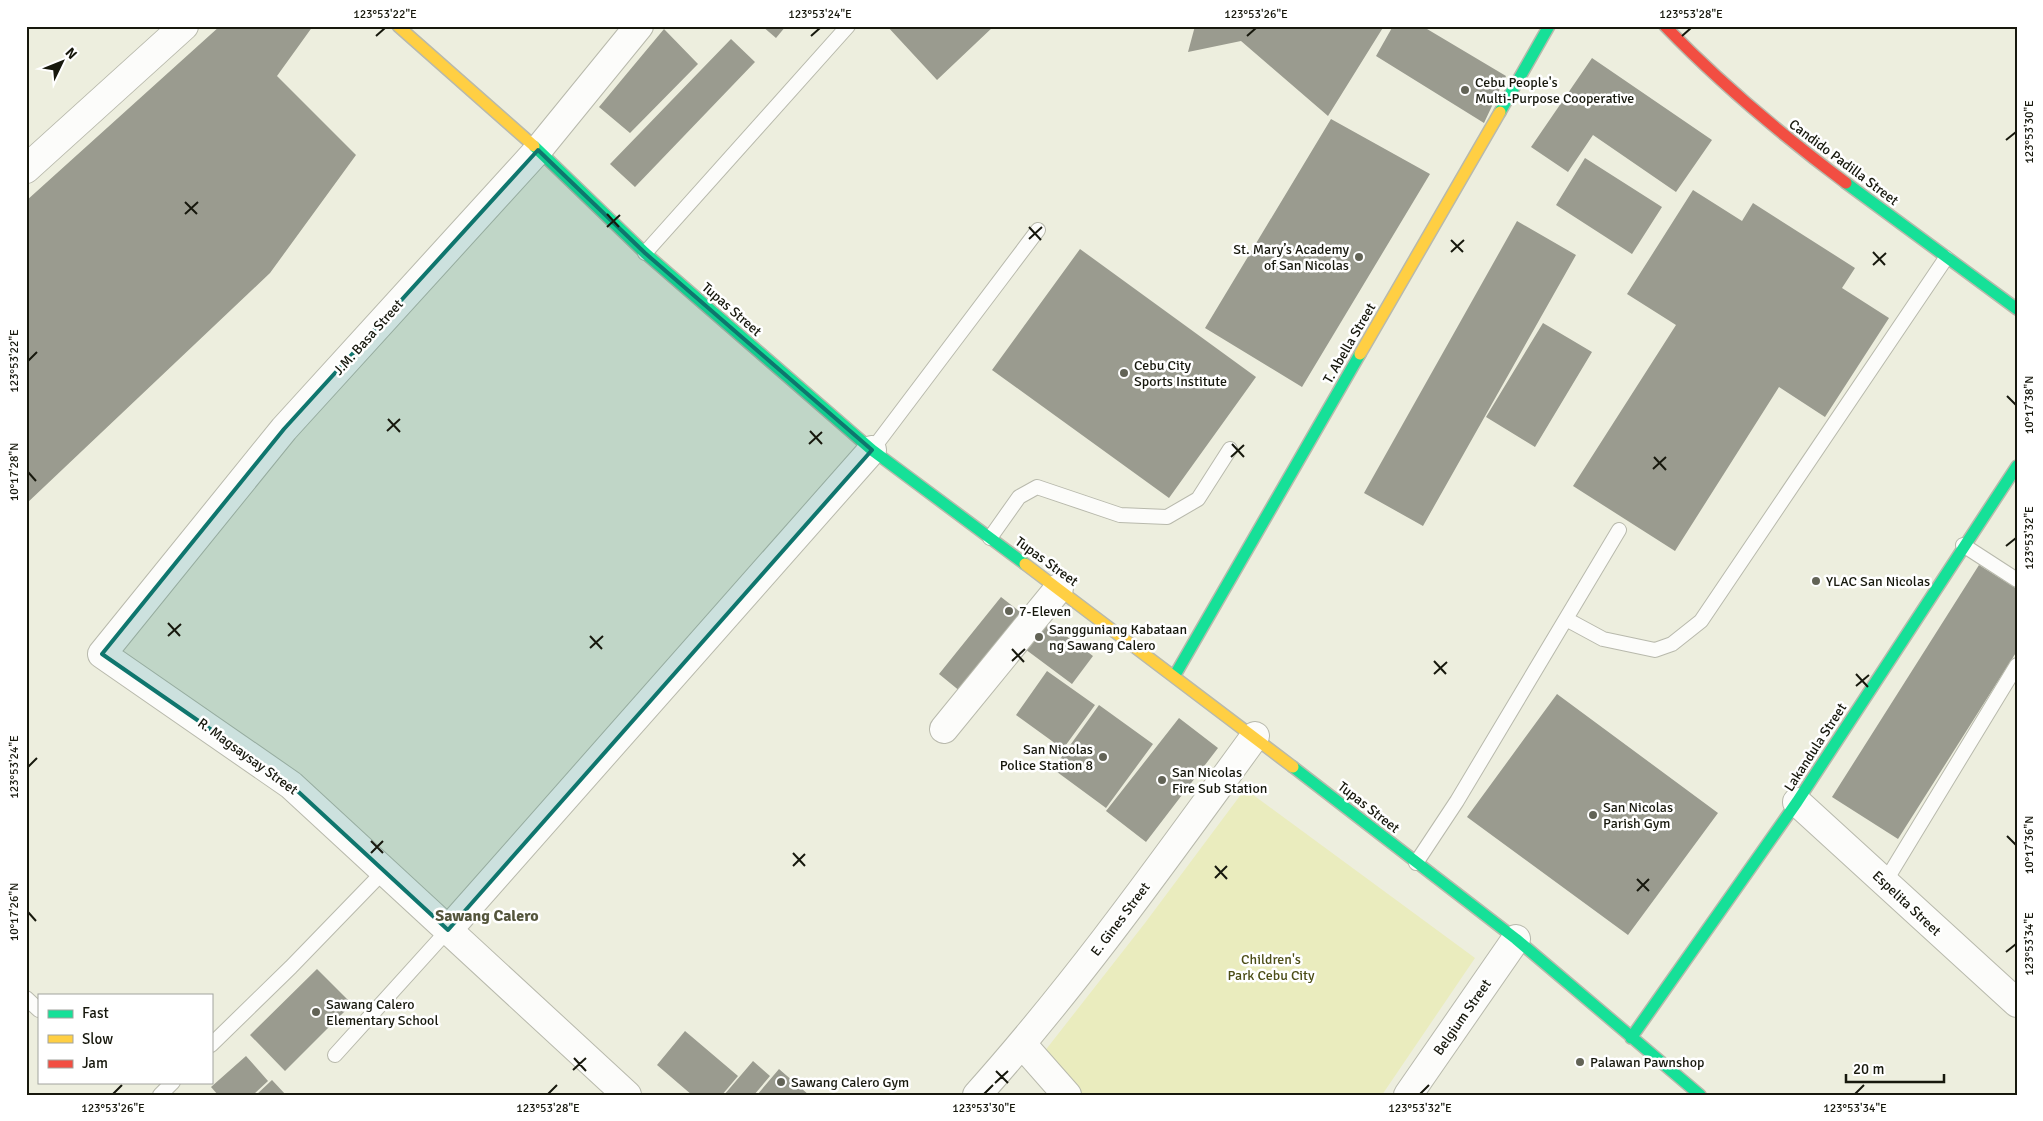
<svg xmlns="http://www.w3.org/2000/svg" width="2043" height="1121" viewBox="0 0 2043 1121" font-family="Signika,sans-serif">
	<style>
		.green { fill: #eaecbe }
		.building { fill: #9a9b8f }
		.lines { fill: none; stroke-linecap: round; stroke-linejoin: round }
		.lane-casing { stroke: #b8b9ac; stroke-width: 16 }
		.street-casing { stroke: #b8b9ac; stroke-width: 30 }
		.fast-casing { stroke: #b8b9ac; stroke-width: 14 }
		.slow-casing { stroke: #b8b9ac; stroke-width: 14 }
		.jam-casing { stroke: #b8b9ac; stroke-width: 14 }
		.lane { stroke: #fcfcfa; stroke-width: 14 }
		.street { stroke: #fcfcfa; stroke-width: 28 }
		.fast { stroke: #16e098; stroke-width: 11 }
		.slow { stroke: #ffcf43; stroke-width: 11 }
		.jam { stroke: #f24e42; stroke-width: 11 }
		.marked { fill: #0f766e; fill-opacity: 0.2; stroke: #0f766e; stroke-width: 4; stroke-linejoin: round }
		.ticks { fill: none; stroke: #17180d; stroke-width: 2 }
		.poi-dot { fill: #626356; stroke: #fff; stroke-width: 2 }
		.labels { text-anchor: middle; stroke-width: 5; stroke-linejoin: round; paint-order: stroke }
		.poi-label { font-size: 14px; fill: #17180d; stroke: #fff; text-anchor: start }
		.street-label { font-size: 14px; fill: #17180d; stroke: #fff }
		.park-label { font-size: 14px; fill: #4c4d16; stroke: #fff }
		.quarter-label { font-size: 16px; font-weight: bold; fill: #54553c; stroke: #fff }
		.neatline { fill: none; stroke: #17180d; stroke-width: 2 }
		.ticks-label { font-size: 12px; text-anchor: middle; fill: #17180d }
	</style>
	<rect width="100%" height="100%" fill="#edeede"/>
	<path class="green" d="M1245 789 1475 958 1382 1095H1083L1044 1052 1145 923Z"/>
	<path class="building" d="M220 26H313L277 76 356 155 270 273 26 504V201Z
		M762 26H786L776 38Z
		M887 26H994L937 80Z
		M1195 26H1384L1328 116 1241 41 1188 52Z
		M1393 26H1422L1506 76 1484 123 1376 56Z
		M664 29 698 64 630 133 599 107Z
		M731 39 755 62 635 187 610 164Z
		M1592 58 1712 140 1676 192 1593 135 1568 172 1531 147Z
		M1331 119 1430 174 1302 387 1205 328Z
		M1585 158 1662 207 1632 254 1556 205Z
		M1693 190 1742 221 1753 203 1855 268 1842 288 1889 318 1825 417 1779 387 1675 551 1573 486 1676 325 1627 294Z
		M1517 221 1576 255 1423 526 1364 493Z
		M1080 249 1256 377 1169 498 992 370Z
		M1543 323 1592 352 1535 447 1486 417Z
		M1979 565 2017 589V651L1898 839 1832 797Z
		M1001 597 1024 615 961 692 939 674Z
		M1046 621 1093 656 1072 684 1025 649Z
		M1047 671 1095 705 1063 749 1016 715Z
		M1557 694 1718 813 1628 935 1467 817Z
		M1099 705 1153 744 1106 808 1053 769Z
		M1179 718 1218 748 1146 842 1106 811Z
		M317 969 352 1004 285 1071 250 1035Z
		M685 1031 738 1076 722 1095H692L657 1065Z
		M246 1056 268 1081 253 1095H218L211 1087Z
		M753 1061 770 1076 754 1095H724Z
		M779 1069 809 1095H757Z
		M272 1080 286 1095H256Z"/>
	<g class="lines">
		<g class="lane-casing">
			<path id="lane" d="M645 253 848 26
				M872 450 1038 230
				M990 538 1019 497 1037 487 1120 515 1167 517 1198 499 1230 449
				M1963 545 2017 580
				M1566 619 1603 639 1655 650 1672 644 1701 621 1946 258
				M1416 863 1457 801 1619 530
				M1885 882 2017 665
				M26 998 39 1010
				M211 1045 291 967 385 870
				M335 1055 448 930
				M160 1095 173 1082"/>
		</g>
		<g class="street-casing">
			<path id="street" d="M26 169 184 26
				M944 729 1059 588
				M1797 802 2017 1003
				M448 930 872 450
				M1022 1044 1067 1095
				M627 1095 291 785 102 654 284 429 538 150 639 26
				M977 1095C1078 982 1166 858 1255 736
				M1408 1095 1516 939"/>
		</g>
		<g class="fast-casing">
			<path id="fast" d="M1500 112 1549 26
				M534 146 645 253 872 450 1025 564
				M1846 183 2017 309
				M1175 675 1360 354
				M1293 767 1516 939 1700 1095
				M1631 1038 1797 802 2017 466"/>
		</g>
		<g class="slow-casing">
			<path id="slow" d="M398 26 534 146
				M1360 354 1500 112
				M1025 564 1293 767"/>
		</g>
		<g class="jam-casing">
			<path id="jam" d="M1665 26C1721 84 1782 135 1846 183"/>
		</g>
		<use href="#lane" class="lane"/>
		<use href="#street" class="street"/>
		<use href="#fast" class="fast"/>
		<use href="#slow" class="slow"/>
		<use href="#jam" class="jam"/>
	</g>
	<path class="marked" d="M538 150 645 253 872 450 448 930 291 785 102 654 284 429Z"/>
	<path class="ticks" d="M376 36 385 28M811 36 820 28M1247 36 1256 28M1682 36 1691 28M2006 140 2016 132M185 202 197 214M185 214 198 202M607 214 619 227M607 227 620 215M1029 227 1041 240M1029 239 1042 227M1451 240 1463 252M1451 252 1464 240M1873 252 1885 265M1873 265 1886 253M28 361 37 352M2007 396 2016 405M388 419 400 432M387 431 400 419M810 431 822 444M809 444 822 432M1232 444 1244 457M1231 457 1244 445M1654 457 1666 470M1653 469 1666 457M28 472 36 481M2006 546 2016 538M168 623 180 636M168 636 181 624M590 636 602 649M590 648 603 636M1012 649 1024 662M1012 661 1025 649M1434 661 1446 674M1434 674 1447 662M1856 674 1868 687M1856 686 1869 675M28 767 37 758M2007 836 2016 845M371 841 383 853M371 853 383 841M793 853 805 866M793 866 805 854M1215 866 1227 879M1215 878 1227 866M1637 879 1649 891M1637 891 1649 879M28 912 36 921M2006 952 2016 944M574 1058 586 1071M573 1070 586 1058M996 1071 1008 1083M995 1083 1008 1071M113 1094 122 1085M548 1094 557 1085M984 1094 993 1085M1420 1094 1429 1085M1855 1094 1864 1085"/>
	<g class="poi-dot">
		<circle cx="1465" cy="90" r="5"/>
		<circle cx="1359" cy="257" r="5"/>
		<circle cx="1124" cy="373" r="5"/>
		<circle cx="1816" cy="581" r="5"/>
		<circle cx="1009" cy="611" r="5"/>
		<circle cx="1039" cy="637" r="5"/>
		<circle cx="1103" cy="757" r="5"/>
		<circle cx="1162" cy="780" r="5"/>
		<circle cx="1593" cy="815" r="5"/>
		<circle cx="316" cy="1012" r="5"/>
		<circle cx="1580" cy="1062" r="5"/>
		<circle cx="781" cy="1082" r="5"/>
	</g>
	<g class="labels">
		<g class="poi-label">
			<text x="1475" y="87">Cebu People's<tspan x="1475" dy="16">Multi-Purpose Cooperative</tspan></text>
			<text x="1349" y="254" text-anchor="end">St. Mary’s Academy<tspan x="1349" dy="16">of San Nicolas</tspan></text>
			<text x="1134" y="370">Cebu City<tspan x="1134" dy="16">Sports Institute</tspan></text>
			<text x="1826" y="586">YLAC San Nicolas</text>
			<text x="1019" y="616">7-Eleven</text>
			<text x="1049" y="634">Sangguniang Kabataan<tspan x="1049" dy="16">ng Sawang Calero</tspan></text>
			<text x="1093" y="754" text-anchor="end">San Nicolas<tspan x="1093" dy="16">Police Station 8</tspan></text>
			<text x="1172" y="777">San Nicolas<tspan x="1172" dy="16">Fire Sub Station</tspan></text>
			<text x="1603" y="812">San Nicolas<tspan x="1603" dy="16">Parish Gym</tspan></text>
			<text x="326" y="1009">Sawang Calero<tspan x="326" dy="16">Elementary School</tspan></text>
			<text x="1590" y="1067">Palawan Pawnshop</text>
			<text x="791" y="1087">Sawang Calero Gym</text>
		</g>
		<g class="street-label">
			<text transform="translate(1844 162) rotate(37)" y="5">Candido Padilla Street</text>
			<text transform="translate(732 309) rotate(41)" y="5">Tupas Street</text>
			<text transform="translate(368 337) rotate(-48)" y="5">J.M. Basa Street</text>
			<text transform="translate(1349 343) rotate(-60)" y="5">T. Abella Street</text>
			<text transform="translate(1047 561) rotate(36)" y="5">Tupas Street</text>
			<text transform="translate(1815 747) rotate(-57)" y="5">Lakandula Street</text>
			<text transform="translate(248 756) rotate(36)" y="5">R. Magsaysay Street</text>
			<text transform="translate(1369 807) rotate(38)" y="5">Tupas Street</text>
			<text transform="translate(1907 903) rotate(43)" y="5">Espelita Street</text>
			<text transform="translate(1120 919) rotate(-53)" y="5">E. Gines Street</text>
			<text transform="translate(1462 1017) rotate(-55)" y="5">Belgium Street</text>
		</g>
		<g class="park-label">
			<text x="1271" y="964">Children's<tspan x="1271" dy="16">Park Cebu City</tspan></text>
		</g>
		<g class="quarter-label">
			<text x="487" y="921">Sawang Calero</text>
		</g>
	</g>
	<rect width="2043" height="1121" fill="none" stroke="#ffffff" stroke-width="55"/>
	<rect x="38" y="994" width="175" height="90" fill="#ffffff" stroke="#a2a39e"/>
	<rect x="48" y="1010" width="25" height="8" fill="#16e098" stroke="#a2a39e"/>
	<text x="82" y="1018" font-size="15" fill="#17180d">Fast</text>
	<rect x="48" y="1035" width="25" height="8" fill="#ffcf43" stroke="#a2a39e"/>
	<text x="82" y="1044" font-size="15" fill="#17180d">Slow</text>
	<rect x="48" y="1060" width="25" height="8" fill="#f24e42" stroke="#a2a39e"/>
	<text x="82" y="1068" font-size="15" fill="#17180d">Jam</text>
	<g transform="translate(62 62) rotate(47)" stroke="#ffffff" stroke-width="4" paint-order="stroke">
	<path d="M0-4L9 19L0 12L-9 19Z" fill="#17180d"/>
	<text y="-8" font-size="14" font-weight="bold" text-anchor="middle" fill="#17180d">N</text>
	</g>
	<path d="M1846 1074v8h98v-8" fill="none" stroke="#17180d" stroke-width="2.5"/>
	<text x="1853" y="1074" font-size="15" fill="#17180d" stroke="#ffffff" stroke-width="4" paint-order="stroke">20 m</text>
	<rect x="28" y="28" width="1988" height="1066" class="neatline"/>
	<g class="ticks-label">
		<text x="385" y="18">123°53'22"E</text>
		<text x="820" y="18">123°53'24"E</text>
		<text x="1256" y="18">123°53'26"E</text>
		<text x="1691" y="18">123°53'28"E</text>
		<text transform="translate(2029 132) rotate(-90)" y="4">123°53'30"E</text>
		<text transform="translate(14 361) rotate(-90)" y="4">123°53'22"E</text>
		<text transform="translate(2029 405) rotate(-90)" y="4">10°17'38"N</text>
		<text transform="translate(14 472) rotate(-90)" y="4">10°17'28"N</text>
		<text transform="translate(2029 538) rotate(-90)" y="4">123°53'32"E</text>
		<text transform="translate(14 767) rotate(-90)" y="4">123°53'24"E</text>
		<text transform="translate(2029 845) rotate(-90)" y="4">10°17'36"N</text>
		<text transform="translate(14 912) rotate(-90)" y="4">10°17'26"N</text>
		<text transform="translate(2029 944) rotate(-90)" y="4">123°53'34"E</text>
		<text x="113" y="1112">123°53'26"E</text>
		<text x="548" y="1112">123°53'28"E</text>
		<text x="984" y="1112">123°53'30"E</text>
		<text x="1420" y="1112">123°53'32"E</text>
		<text x="1855" y="1112">123°53'34"E</text>
	</g>
</svg>
